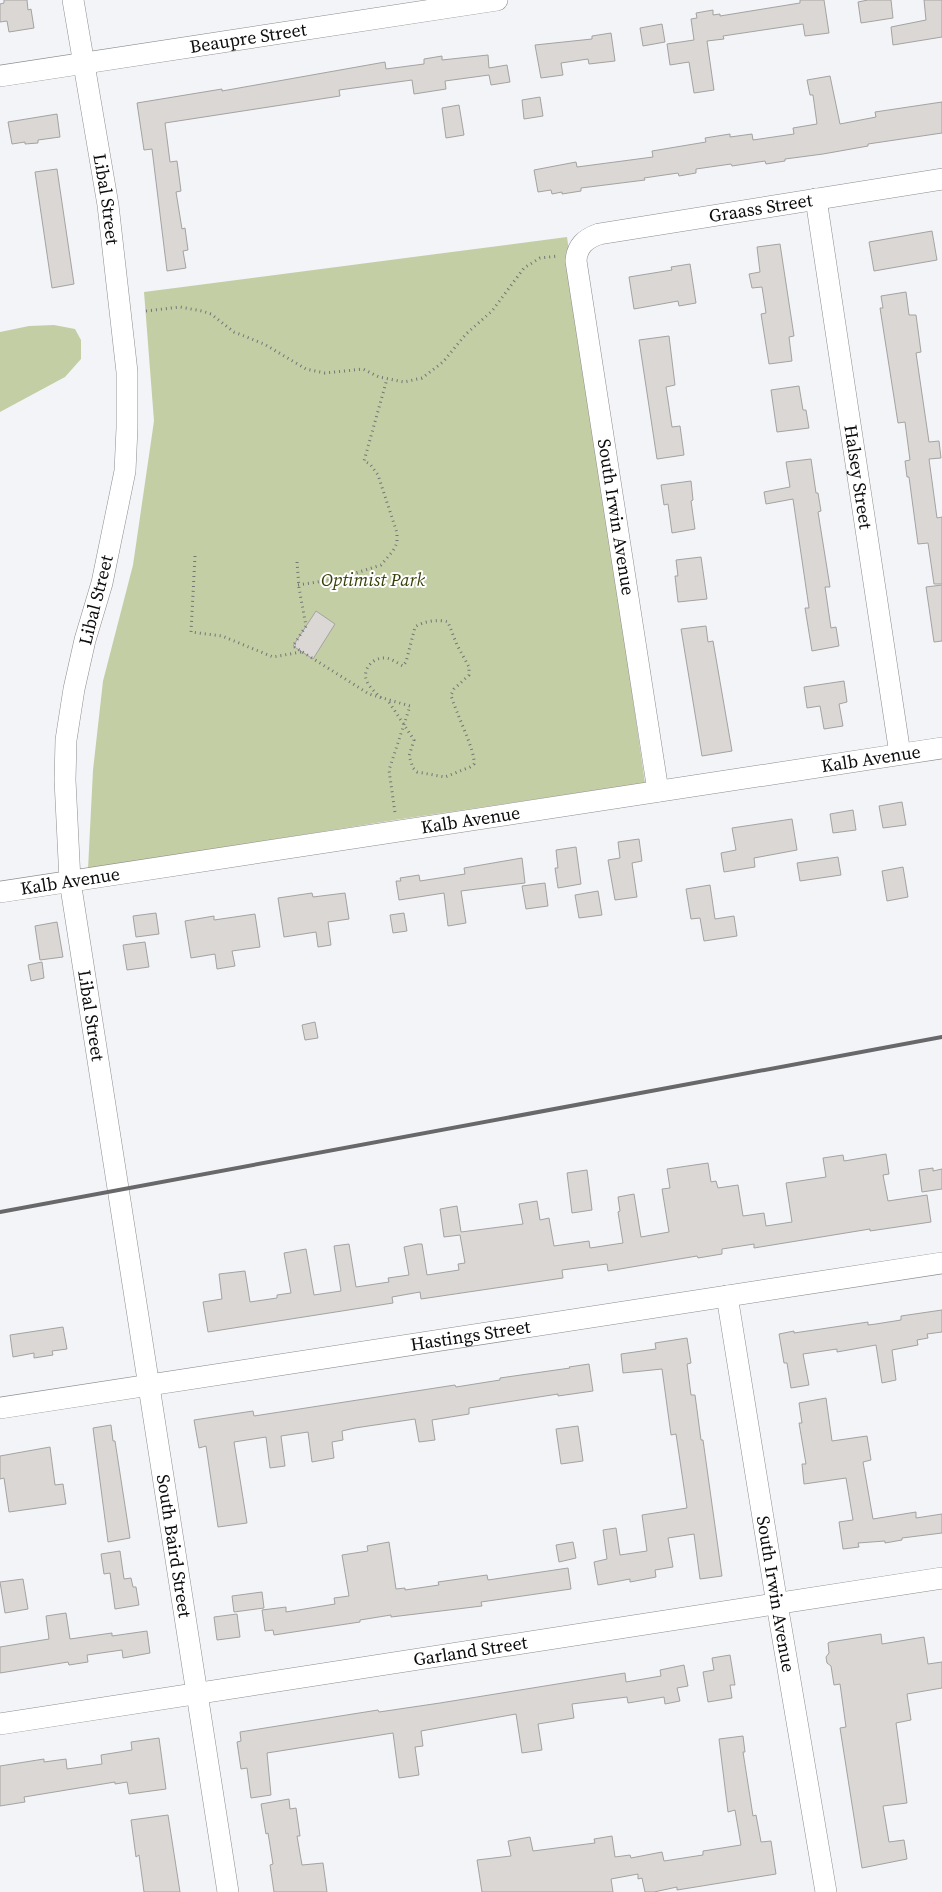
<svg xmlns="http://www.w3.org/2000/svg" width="942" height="1892" viewBox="0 0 942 1892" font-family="'Source Serif 4',serif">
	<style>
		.green { fill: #c4cea5 }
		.building { fill: #dad7d5; stroke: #a5a3a1 }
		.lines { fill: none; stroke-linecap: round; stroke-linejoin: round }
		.minor-casing { stroke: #8c8d8f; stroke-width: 22 }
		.path { stroke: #747576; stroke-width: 3; stroke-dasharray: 1 4; stroke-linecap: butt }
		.minor { stroke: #fff; stroke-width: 21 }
		.rail { stroke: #68686a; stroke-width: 4 }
		.labels { text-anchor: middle; stroke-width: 4; stroke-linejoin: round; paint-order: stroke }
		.street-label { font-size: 18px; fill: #0c0c0d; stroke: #fff }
		.park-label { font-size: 18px; font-style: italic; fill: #384009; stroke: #fff }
	</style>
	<rect width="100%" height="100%" fill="#f3f4f7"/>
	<path class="green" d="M567 237 645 783 395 820 88 869 93 770 103 681 133 565 154 421 144 292Z
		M54 325 75 329 81 340V359L65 377 0 412V332L29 326Z"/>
	<path class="building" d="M4 0H27L28 10 31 9 34 28 9 32 7 21 0 22V4L4 3Z
		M800 0H824L829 33 805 36 803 24 723 36 724 39 707 41 714 90 694 93 689 62 670 65 667 44 694 40 691 19 697 18 696 13 713 10V15L720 14V16L800 3Z
		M868 0H891L893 18 861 23 858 2Z
		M924 0H942V37L893 45 891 27 926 20Z
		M662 24 665 42 643 46 640 28Z
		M611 33 615 61 589 64 588 59 561 63 563 75 541 78 535 45 592 39V36Z
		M488 55 489 68 507 65 510 82 491 85 489 75 445 81 446 89 414 94 412 80 339 90 340 96 165 123 170 162 177 161 181 191 176 192 182 229 185 228 188 250 183 251 186 268 167 271 152 149 144 150 137 103 222 89V91L385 62 386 69 424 64V59L442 56V60Z
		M830 76 840 124 876 117 875 112 942 102V133L868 144V146L823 154 785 159V161L766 164 765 161 732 166 731 164 696 169V173L679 176 678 173 644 178 645 180 581 188V191L562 194V192L552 194 551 190 538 192 534 170 576 162 577 167 653 157 652 151 706 142 705 138 730 134V137L752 134 753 140 794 134 793 128 817 124 813 95H810L807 80Z
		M540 97 543 116 524 119 522 100Z
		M459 105 464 135 446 138 442 108Z
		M57 114 60 137 38 140V143L25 144V142L12 144 8 122Z
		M57 169 74 284 52 288 35 172Z
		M932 231 937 260 874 271 869 242Z
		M780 244 794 336 789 337 792 361 769 364 761 314 766 313 762 287 752 288 749 274 760 272 757 247Z
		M690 264 696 303 679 306 678 301 634 309 629 277 672 270 671 267Z
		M906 292 909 315H916L921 352 916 353 929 442 939 441 941 458 929 459 937 518 942 517V584H934L928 543 918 544 909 477H907L905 461 910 460 905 422 898 423 880 308H883L881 296Z
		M669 336 675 385 666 387 672 427 680 426 684 455 657 459 639 340Z
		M799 386 803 410H806L809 428 777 432 771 390Z
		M811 459 816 493H818L821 511 818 512 830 587H825L831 628 836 627 839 646 812 651 805 608H809L793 499 766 504 764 492 790 487 786 462Z
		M691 481 693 500 691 501 695 529 672 533 668 504 664 505 661 485Z
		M701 557 707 599 678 602 675 576H678L676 560Z
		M942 585V641L934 642 926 587Z
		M316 611 335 624 313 659 293 646Z
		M706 626 708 642 713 641 732 751 702 756 681 629Z
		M844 681 847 702 839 704 843 726 824 729 820 706 807 708 804 687Z
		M902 802 906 825 883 828 879 806Z
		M853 810 856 830 833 833 830 814Z
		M792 819 797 850 754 858 755 867 724 872 721 853 736 850 732 828Z
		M639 839 642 861 632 863 637 897 615 900 608 860 620 858 618 842Z
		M576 847 581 884 558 888 555 868H558L556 850Z
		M838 857 841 875 800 881 797 863Z
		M522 858 525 883 461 891 466 923 448 926 444 893 399 900 396 881H401L400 878 419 875 420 881 465 874 464 868Z
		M903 867 908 897 887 901 882 871Z
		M545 883 548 906 526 909 522 886Z
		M710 885 715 919 734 916 737 936 704 941 700 918 691 919 686 889Z
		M598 891 602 915 579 918 575 895Z
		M312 893 313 897 345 893 349 919 328 922 331 945 318 947 316 932 284 937 278 898Z
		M156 913 159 934 136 937 133 916Z
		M404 913 407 931 393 933 390 915Z
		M255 914 260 947 232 951 235 966 217 969 215 954 191 958 185 921 214 916V920Z
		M57 922 63 957 40 960 35 926Z
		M145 942 149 967 127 970 123 945Z
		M42 962 44 978 31 981 28 965Z
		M315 1022 318 1038 305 1040 302 1025Z
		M886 1154 889 1174 883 1175 888 1201 927 1195 931 1222 870 1231V1229L754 1248V1244L722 1249V1254L698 1258 697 1256 608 1271 607 1264 562 1270 563 1278 421 1299 420 1292 392 1297 393 1303 208 1332 203 1302 222 1299 219 1274 245 1271 250 1302 277 1298V1295L291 1293 284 1253 306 1249 314 1295 341 1291 334 1246 349 1244 356 1287 389 1282 388 1278 409 1275 404 1247 418 1244H422L427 1275 459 1270 458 1264 465 1263 460 1235 444 1237 440 1209 457 1206 461 1232 523 1224 519 1204 537 1201 540 1220 549 1218 554 1246 589 1241 590 1248 623 1243 618 1212 620 1211 618 1197 634 1194 641 1237 669 1232 662 1189 670 1188 667 1169 708 1163 711 1182 716 1181 718 1188 738 1185 743 1216 764 1213 766 1226 792 1222 786 1183 826 1177 823 1158 843 1155 844 1161Z
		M933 1168V1171L942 1169V1189L922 1192 919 1170Z
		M587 1170 592 1210 572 1213 567 1173Z
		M942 1310V1332L927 1334 928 1338 917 1340 918 1345 892 1350 896 1380 882 1383 876 1345 837 1352V1349L803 1354 809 1385 791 1388 787 1363H784L779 1334 794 1331V1333L868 1322V1325L876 1324 901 1320V1316Z
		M63 1327 67 1349 52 1351 53 1355 34 1358V1353L13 1357 10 1335Z
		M687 1338 691 1363 687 1364 691 1395H695L701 1440H703L722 1576 700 1579 694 1534 668 1538 673 1567 655 1570 656 1577 630 1582V1579L598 1585 594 1562 607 1559 603 1530 616 1528 620 1555 647 1551 642 1515 687 1508 676 1434 671 1435 662 1369 623 1373 621 1354 656 1349 655 1343Z
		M589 1364 593 1391 558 1396V1394L469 1408V1414L432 1420 435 1440 419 1442 415 1419 355 1428 342 1431 343 1440 332 1442 334 1458 312 1462 308 1432 281 1436 285 1466 270 1468 266 1437 234 1442 247 1523 218 1527 206 1446 199 1448 194 1420 253 1411 254 1416 455 1385 456 1387 500 1380V1378L570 1368 569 1367Z
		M826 1398 832 1441 867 1436 871 1460 863 1462 873 1519 916 1512V1518L942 1514V1533L902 1538V1540L885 1543V1541L858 1543 859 1547 843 1549 839 1522 853 1520 846 1478 804 1484 802 1464H806L799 1423H802L799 1403Z
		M111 1425 113 1441H115L130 1538 108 1542 93 1428Z
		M578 1426 583 1461 561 1464 556 1429Z
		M50 1447 55 1485 63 1484 66 1504 9 1512 4 1478 0 1479V1456Z
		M389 1542 396 1589 405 1588V1590L439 1585 438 1582 487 1575 488 1580 568 1568 571 1589 481 1602 482 1606 391 1617V1615L360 1620V1622L300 1631 274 1635 273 1630 265 1631 262 1610 286 1607V1612L335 1604 334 1598 349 1596 342 1555 368 1551 367 1546Z
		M573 1542 576 1558 559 1562 556 1545Z
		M120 1551 124 1579 131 1578 133 1587H136L139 1605 115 1609 110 1573 104 1574 101 1554Z
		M23 1579 28 1609 5 1613 0 1582Z
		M262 1592 264 1608 234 1612 232 1596Z
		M66 1613 70 1639 112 1633V1636L147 1631 150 1653 123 1658 122 1650 87 1655 88 1662 69 1665 68 1662 0 1673V1647L49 1639 46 1616Z
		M237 1614 240 1637 217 1640 214 1617Z
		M881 1634 882 1644 924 1637 928 1664 942 1662V1688L907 1694 911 1720 896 1723 907 1803 883 1806 889 1842 904 1840 907 1859 862 1868 840 1728 846 1727 840 1684 834 1685 831 1666 827 1663 826 1657 829 1653 828 1643 830 1642Z
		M730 1655 735 1685H730L732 1698 708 1702 703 1672 714 1670 712 1658Z
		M684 1665 688 1686 677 1688 680 1701 665 1704 664 1697 628 1703 627 1697 572 1704 574 1718 538 1724 542 1750 522 1753 516 1714 421 1731 423 1746 415 1747 419 1775 399 1778 393 1733 267 1753 271 1795 251 1798 247 1768 241 1769 237 1742 241 1741 240 1732 378 1710 379 1712 440 1703 625 1673 626 1682 661 1676 660 1670Z
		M743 1736 745 1752H743L753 1816 756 1815 761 1842 771 1841 776 1874 677 1890V1887L654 1892H645L642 1878 638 1879V1874L611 1879 613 1892H482L477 1860 511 1856 508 1841 530 1837 533 1851 595 1843 594 1839 612 1836 615 1857 630 1855 631 1858 662 1852 664 1861 703 1855V1851L741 1845 735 1810 728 1812 719 1739Z
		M159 1738 166 1789 129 1794 127 1782 115 1784V1782L24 1797 25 1802 0 1806V1766L44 1759V1762L66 1759 67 1769 102 1764 101 1755 132 1750 131 1742Z
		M289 1799 290 1809 296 1808 300 1836H297L302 1865 323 1863 327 1892H274L270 1865 273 1864 268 1833 266 1834 261 1804Z
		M168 1815 180 1892H144L139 1855 136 1857 131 1820Z"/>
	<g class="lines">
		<g class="minor-casing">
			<g id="minor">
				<path id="s1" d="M73 0 108 205 127 372V428L125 471 102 583 85 640 74 689 66 740 65 780 70 881 228 1892"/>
				<path id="s2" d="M0 76 497 0"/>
				<path id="s3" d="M816 199 900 754"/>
				<path id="s4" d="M658 791 576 261C577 246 585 239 599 234L942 179"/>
				<path id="s5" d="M0 892 942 748"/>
				<path id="s6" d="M727 1296 777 1604 826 1892"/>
				<path id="s7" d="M0 1408 942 1263"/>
				<path id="s8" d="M0 1724 942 1578"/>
			</g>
		</g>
		<path class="path" d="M146 311 180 307 202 311 211 314 234 332 264 344 306 369 325 373 363 369 379 377 404 382 422 378 443 362 466 334 492 311 524 268 540 258 558 256
			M195 556 191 632 222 636 273 657 301 652
			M297 562 299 588 306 626 293 646 369 694 410 706 389 770 395 813
			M298 585 337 579 381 565 393 551 397 543V533L378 475 370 464 364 461 387 379
			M381 698C375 692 368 686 366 679 363 668 374 657 385 658 391 658 397 663 403 666L406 662 415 627C423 621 439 619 448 622L457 645 469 667V675L454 689 451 695C455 711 476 752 474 764L470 767 445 777 417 772 413 768 409 756 414 740 387 699"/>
		<use href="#minor" class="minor"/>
		<path class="rail" d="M0 1212 942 1037"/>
	</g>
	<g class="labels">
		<g class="street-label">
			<text dy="6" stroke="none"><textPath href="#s2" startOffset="251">Beaupre Street</textPath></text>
			<text dy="6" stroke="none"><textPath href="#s1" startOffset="202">Libal Street</textPath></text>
			<text dy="6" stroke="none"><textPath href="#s4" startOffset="738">Graass Street</textPath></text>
			<text dy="6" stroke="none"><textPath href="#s3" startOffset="281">Halsey Street</textPath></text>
			<text transform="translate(616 517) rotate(81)" y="6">South Irwin Avenue</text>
			<text transform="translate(96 600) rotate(-76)" y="6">Libal Street</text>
			<text dy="6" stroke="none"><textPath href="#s5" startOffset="881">Kalb Avenue</textPath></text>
			<text dy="6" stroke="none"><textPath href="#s5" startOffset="476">Kalb Avenue</textPath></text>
			<text dy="6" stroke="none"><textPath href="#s5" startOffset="71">Kalb Avenue</textPath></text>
			<text dy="6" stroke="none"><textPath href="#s1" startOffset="1028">Libal Street</textPath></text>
			<text dy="6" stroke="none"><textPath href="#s7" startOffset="476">Hastings Street</textPath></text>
			<text dy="6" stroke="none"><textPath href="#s1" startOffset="1565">South Baird Street</textPath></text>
			<text dy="6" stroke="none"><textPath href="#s6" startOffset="302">South Irwin Avenue</textPath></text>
			<text dy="6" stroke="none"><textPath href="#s8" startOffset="476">Garland Street</textPath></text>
		</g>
		<g class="park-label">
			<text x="373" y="586">Optimist Park</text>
		</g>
	</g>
</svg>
